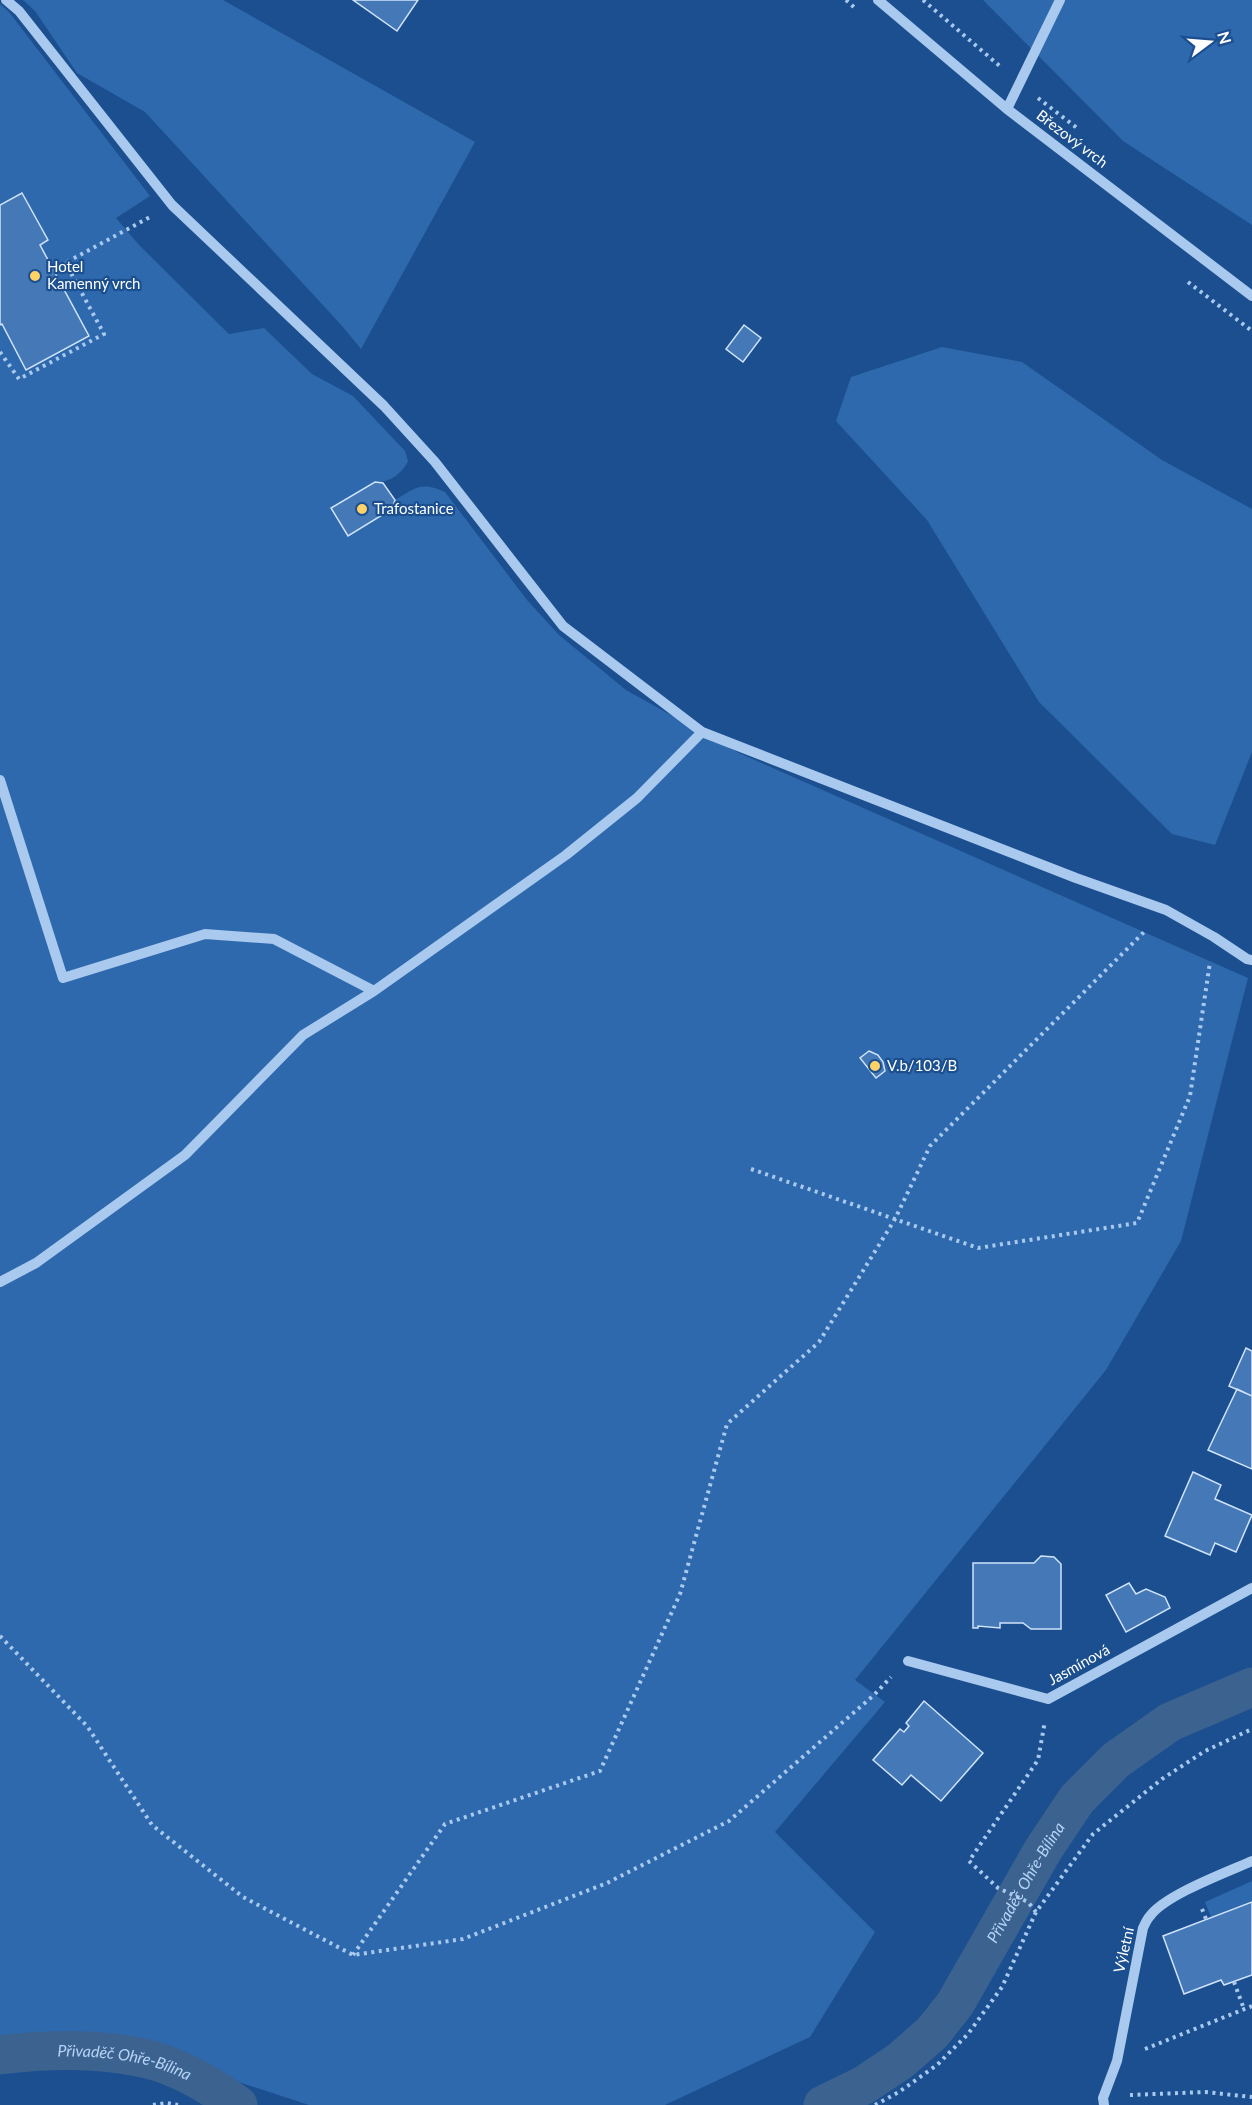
<svg xmlns="http://www.w3.org/2000/svg" width="1252" height="2105" viewBox="0 0 1252 2105" font-family="Lato,sans-serif">
	<style>
		.green { fill: #2e69ad }
		.lines { fill: none; stroke-linecap: round; stroke-linejoin: round }
		.canal { stroke: #3c6290; stroke-width: 39 }
		.building { fill: #4478b7; stroke: #cfe3fa; stroke-width: 1.5 }
		.path { stroke: #a9c9ee; stroke-width: 4; stroke-dasharray: 3 4.5; stroke-linecap: butt }
		.minor { stroke: #a9c9ee; stroke-width: 10 }
		.poi-dot { fill: #ffd166; stroke: #1b4f8f; stroke-width: 2 }
		.labels { text-anchor: middle; stroke-width: 4.5; stroke-linejoin: round; paint-order: stroke }
		.street-label { font-size: 15px; fill: #fff; stroke: #1b4f8f }
		.poi-label { font-size: 15px; fill: #fff; stroke: #1b4f8f; text-anchor: start }
		.water-label { font-size: 16px; font-style: italic; fill: #b5d3f5; stroke: #1b4f8f }
	</style>
	<rect width="100%" height="100%" fill="#1b4f8f"/>
	<path class="green" d="M23 0H223L475 142 361 349 343 327 145 112 77 73 35 11Z
		M983 0H1252V225L1123 141Z
		M0 4 9 12 150 196 116 218 140 246 229 334 264 328 312 374 353 396 405 451 408 461C402 474 389 483 375 482L331 508 348 535 392 509 395 500C416 488 420 481 445 492L527 600 559 635 626 690 739 753 1248 978 1181 1241 1106 1370 855 1680 885 1702 775 1832 875 1932 810 2037 665 2105H309L211 2073 152 2043 108 2038 65 2037 0 2042Z
		M942 347 1022 362 1162 460 1252 509V752L1215 845 1172 834 1039 702 927 520 836 421 851 377Z
		M1252 1881V1902L1211 1917 1205 1902Z"/>
	<g class="lines">
		<g class="canal">
			<path id="s1" d="M0 2055C46 2049 97 2048 143 2058 177 2065 210 2085 238 2105"/>
			<path id="s2" d="M823 2105 864 2085 900 2061 932 2033 955 2004 1043 1850 1077 1799 1116 1760 1170 1722 1252 1687"/>
		</g>
	</g>
	<path class="building" d="M353 0H418L397 31Z
		M22 193 48 240 40 245 89 336 26 370 2 324 0 325V205Z
		M744 325 761 338 743 362 726 349Z
		M375 482 383 483 395 500 392 509 348 536 331 508Z
		M869 1051 878 1055 883 1062 885 1071 876 1078 860 1058Z
		M1246 1348 1252 1351V1396L1229 1386Z
		M1237 1389 1252 1396V1469L1208 1450Z
		M1193 1472 1221 1485 1215 1499 1252 1515 1236 1552 1215 1543 1210 1555 1165 1536Z
		M1041 1556 1054 1557 1061 1564V1629H1031L1023 1623H1000V1628L978 1626V1628H973V1563H1034Z
		M1129 1583 1136 1594 1146 1589 1165 1597 1170 1608 1126 1632 1106 1595Z
		M924 1701 983 1753 941 1801 911 1775 902 1785 873 1760 900 1729 904 1732 909 1726 906 1723Z
		M1252 1902V1975L1224 1985 1221 1980 1184 1994 1163 1936Z"/>
	<g class="lines">
		<path class="path" d="M846 0 856 9
			M923 0 1002 68
			M1038 98 1077 128
			M54 269 150 217
			M1188 282 1252 331
			M0 352 19 379 104 334 65 262
			M751 1169 978 1248 1137 1223 1190 1096 1210 962
			M0 1636 87 1726 152 1825 243 1897 353 1955 463 1939 607 1883 729 1821 874 1695 891 1677
			M1202 1909 1206 1919
			M1036 1912 1028 1902 998 1888 969 1861 1038 1760 1045 1721
			M353 1955 445 1824 600 1771 680 1594 727 1424 819 1342 895 1219 930 1146 1146 930
			M1234 1982 1244 2009
			M1145 2049 1252 2006
			M1130 2095 1205 2092 1252 2097
			M153 2105 166 2103 178 2105
			M875 2105 899 2092 937 2065 968 2034 1002 1987 1036 1912 1093 1834 1162 1779 1205 1751 1252 1729"/>
		<path class="minor" d="M6 0 19 11 172 205 384 406 435 462 563 626 702 732 1076 878 1166 910 1214 937 1247 959 1252 960
			M878 0 1007 109 1252 296
			M1007 109 1060 0
			M0 780 63 978 205 934 274 939 374 991
			M0 1282 36 1263 185 1155 303 1035 374 991 566 855 637 798 702 732
			M908 1661 1048 1699 1252 1588
			M1104 2105 1103 2098 1117 2061 1143 1928C1145 1924 1147 1919 1150 1916 1165 1895 1227 1872 1252 1861"/>
	</g>
	<g class="poi-dot">
		<circle cx="35" cy="276" r="6"/>
		<circle cx="362" cy="509" r="6"/>
		<circle cx="875" cy="1066" r="6"/>
	</g>
	<g class="labels">
		<g class="street-label">
			<text transform="translate(1072 139) rotate(37)" y="5">Březový vrch</text>
			<text transform="translate(1079 1665) rotate(-29)" y="5">Jasmínová</text>
			<text transform="translate(1124 1950) rotate(-77)" y="5">Výletní</text>
		</g>
		<g class="poi-label">
			<text x="47" y="272">Hotel<tspan x="47" dy="17">Kamenný vrch</tspan></text>
			<text x="374" y="514">Trafostanice</text>
			<text x="887" y="1071">V.b/103/B</text>
		</g>
		<g class="water-label">
			<text dy="6" stroke="none"><textPath href="#s2" startOffset="309">Přivaděč Ohře-Bílina</textPath></text>
			<text dy="6" stroke="none"><textPath href="#s1" startOffset="126">Přivaděč Ohře-Bílina</textPath></text>
		</g>
	</g>
	<g transform="translate(1210 42) rotate(74)" stroke="#1b4f8f" stroke-width="4.5" paint-order="stroke">
	<path d="M0-4.5L10 22L0 15L-10 22Z" fill="#ffffff"/>
	<text y="-9" font-size="16" font-weight="bold" text-anchor="middle" fill="#ffffff">N</text>
	</g>
</svg>
